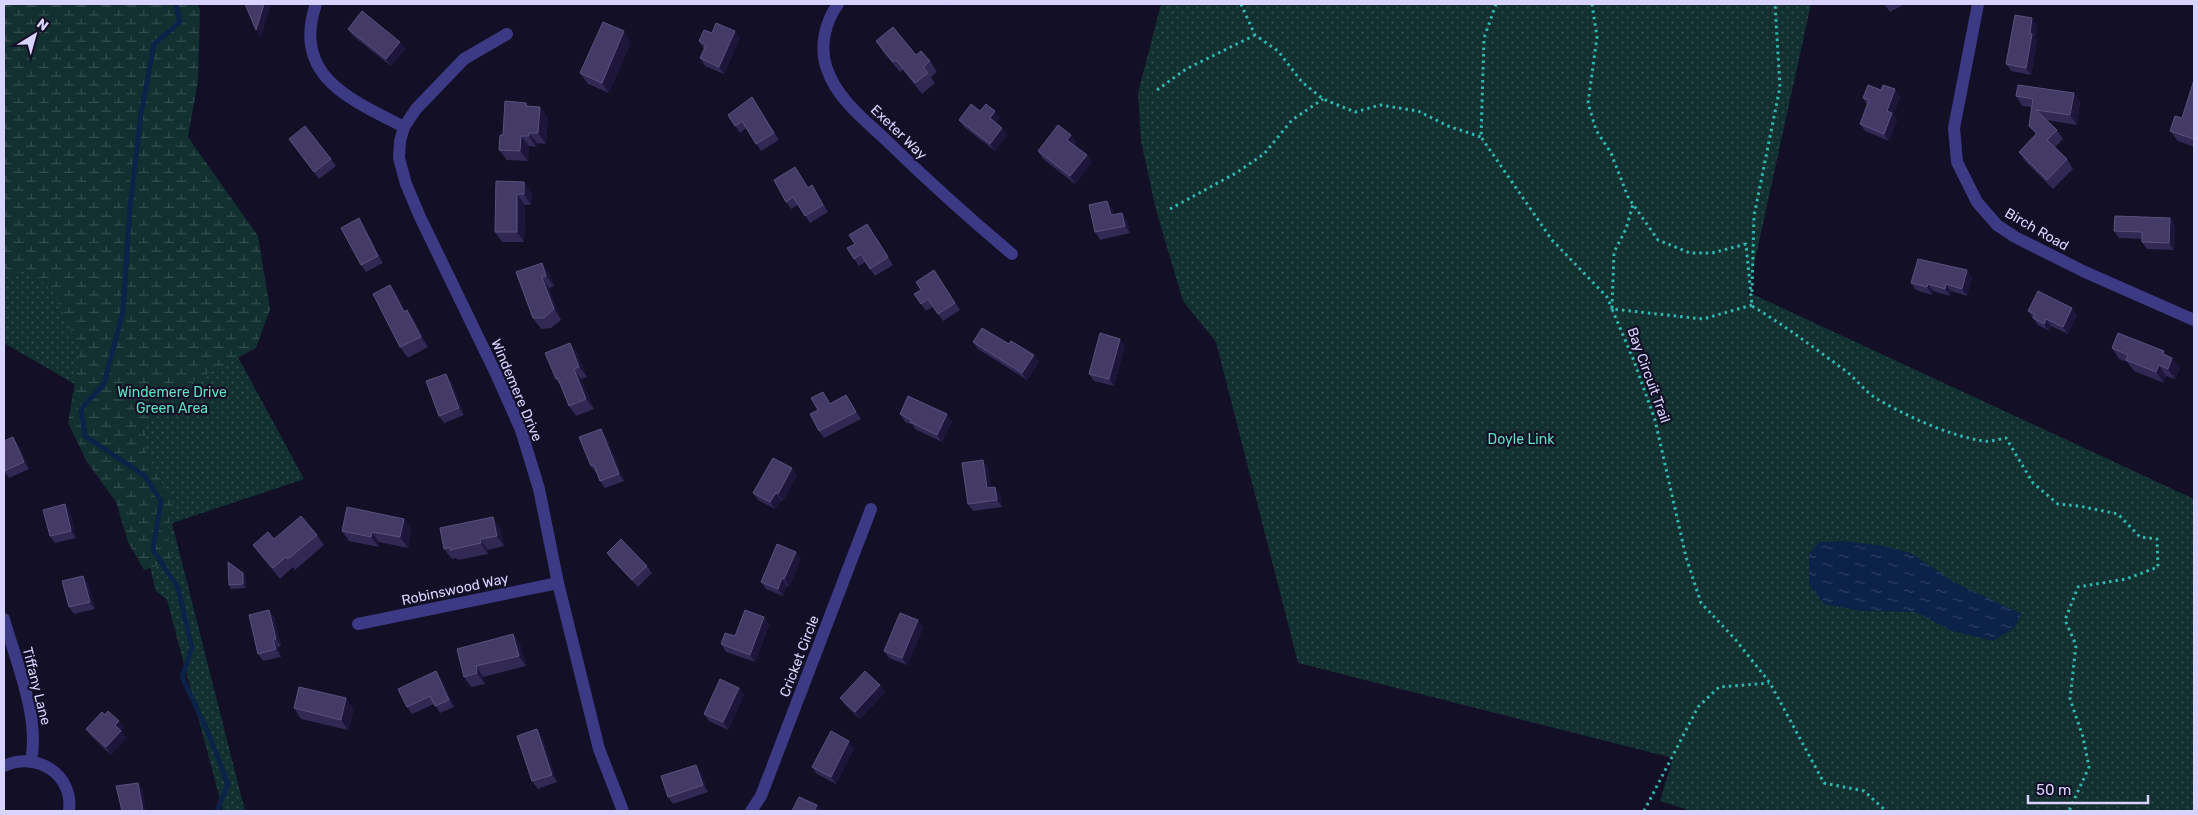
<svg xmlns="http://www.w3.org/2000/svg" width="2198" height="815" viewBox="0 0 2198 815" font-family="Rubik,sans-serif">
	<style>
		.grass { fill: url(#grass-dots) }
		.wetland { fill: url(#wetland-marsh) }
		.water { fill: url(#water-ripples) }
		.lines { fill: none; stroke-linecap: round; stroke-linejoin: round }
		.stream { stroke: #0c2248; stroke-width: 5 }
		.path { stroke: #2fb8b0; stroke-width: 3; stroke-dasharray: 2.5 4; stroke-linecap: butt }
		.street { stroke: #3d3a85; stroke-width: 12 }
		.wall { fill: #312854 }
		.shaded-wall { fill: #1d163a }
		.building { fill: #433a66; stroke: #5a527e }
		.labels { text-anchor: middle; stroke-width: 4.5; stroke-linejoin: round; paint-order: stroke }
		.street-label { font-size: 14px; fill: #d9d4ff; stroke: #130f26 }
		.park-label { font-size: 14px; fill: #5fe0c0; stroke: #130f26 }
	</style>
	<defs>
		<pattern id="grass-dots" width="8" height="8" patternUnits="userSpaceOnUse" patternTransform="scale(1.25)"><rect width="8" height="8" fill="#12302f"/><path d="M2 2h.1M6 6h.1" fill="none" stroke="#344d4e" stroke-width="1.8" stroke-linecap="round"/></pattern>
		<pattern id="wetland-marsh" width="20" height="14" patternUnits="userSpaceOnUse" patternTransform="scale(1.25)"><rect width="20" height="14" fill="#12302f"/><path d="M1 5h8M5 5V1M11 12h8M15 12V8" fill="none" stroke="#344d4e"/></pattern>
		<pattern id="water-ripples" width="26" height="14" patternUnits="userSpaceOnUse" patternTransform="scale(1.25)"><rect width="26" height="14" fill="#0c2248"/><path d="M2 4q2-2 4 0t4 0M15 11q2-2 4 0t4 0" fill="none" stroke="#2f4163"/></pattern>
	</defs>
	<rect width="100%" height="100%" fill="#130f26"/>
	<path class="grass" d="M4 4 143 181 304 479 172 523 245 811H223L167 600 155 590 148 555 90 393 4 343Z
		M1161 4H1811L1748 292 2194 499V811H1691L1660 801 1673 758 1298 663 1216 342 1183 301 1156 210 1141 141 1138 93Z"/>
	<path class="wetland" d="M4 4H197L200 10 198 81 188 137 258 236 270 309 256 348 184 386 147 409 145 450 173 503 167 532 172 561 144 570 128 542 116 502 87 462 68 423 80 350 53 292 28 270 4 276Z"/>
	<path class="water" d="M1845 541 1883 546 1911 553 1954 582 2022 614 2014 628 1993 641 1952 631 1915 612 1861 611 1824 604 1809 585V554L1819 542Z"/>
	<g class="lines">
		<path class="stream" d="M176 4 180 22 154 44 141 114 130 207 123 311 104 384 81 409 85 436 145 476 161 501 153 550 178 588 192 648 182 677 207 730 228 784 217 811"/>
		<path class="path" d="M1241 4 1255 35 1278 51 1302 82 1323 99 1355 112 1380 105 1418 111 1448 126 1481 137
			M1496 4 1484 38 1481 137 1552 240 1607 297 1612 309
			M1592 4 1597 37 1588 103 1596 130 1611 153 1628 197 1658 240 1690 253H1712L1746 244 1752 306C1784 325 1813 347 1843 369 1855 377 1864 391 1877 399 1909 417 1947 435 1983 441 1990 442 1999 439 2006 438L2033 483 2058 504 2079 506 2118 514 2140 537 2157 539 2158 567 2126 579 2078 587 2065 620 2076 645 2070 699 2083 737 2089 767 2069 811
			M1157 90 1186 69 1255 35
			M1170 209 1236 173 1264 154 1292 120 1323 99
			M1752 292 1754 216 1780 87 1775 4
			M1752 305 1703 319 1612 309 1634 361 1655 420 1686 557 1701 603 1735 639 1770 683 1824 783 1864 791 1886 811
			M1612 308 1614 252 1626 229 1633 204
			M1644 811 1698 707 1719 687 1769 683"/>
		<path class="street" d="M316 4C291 77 352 100 404 127
			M838 4C825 22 819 47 827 69 837 99 865 120 887 141 927 180 969 218 1012 254
			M1978 4 1954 128 1957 162 1977 202 1997 225 2015 237 2085 272 2194 320
			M507 34 464 59 416 109 404 127 400 141 399 158 406 184 420 217 497 376 521 430 539 489 558 583 599 749 623 811
			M4 619C16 662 40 717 31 761
			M358 624 558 583
			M4 766C36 751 74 774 69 811
			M751 811 761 796 871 509"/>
	</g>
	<path class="wall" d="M1884 4H1905L1890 12Z
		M2037 25 2035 38 2037 41 2031 75 2011 71 2006 64Z
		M348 29 400 42 405 49 391 66 353 36Z
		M712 33 740 38 724 74 705 66 700 58 704 49 699 41Z
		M876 41 916 55 930 61 937 72 931 77 935 83 922 94 903 70 900 72 883 52Z
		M631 42 609 93 588 84 580 73Z
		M2194 80V147L2178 141 2170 131 2182 118Z
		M1881 90 1900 97 1893 114 1897 120 1889 141 1865 131 1860 124 1867 105 1863 98Z
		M2074 93 2080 102 2077 125 2046 120 2057 130 2063 139 2055 147 2067 159 2073 169 2053 189 2025 161 2019 152 2036 135 2029 126 2032 107 2022 106 2016 96Z
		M752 97 779 140 761 151 746 128 740 133 728 115Z
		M526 103 528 106 548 117 546 144 537 143 536 147 529 146 528 161 507 160 499 150 503 135Z
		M980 111 1000 118 996 123 1002 128 1007 135 995 151 964 127 959 120Z
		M1071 135 1076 142 1074 145 1087 155 1092 162 1075 184 1043 159 1038 151Z
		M289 139 331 159 336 166 319 179Z
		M795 167 808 188 812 185 828 212 810 223 798 205 791 209 786 202Z
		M524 182 532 193 531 205H525L524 242H502L495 232Z
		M1112 208 1114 215 1127 220 1130 233 1100 240 1095 232Z
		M867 224 893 265 875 276 865 262 859 266 854 259 855 244Z
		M2175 225 2174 250 2147 249 2142 242V239L2119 238 2114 231Z
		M364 226 383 263 366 272 361 265Z
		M934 270 960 310 943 321 933 307 926 311 914 294 921 290Z
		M516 272 549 273 554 286 549 288 561 320 551 328 541 329 533 318Z
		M1972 277 1967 296 1951 291 1950 296 1933 291 1932 295 1916 290 1911 283Z
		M390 285 398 296 405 311 407 310 414 320 428 347 408 358 400 347Z
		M2072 308 2077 315 2068 334 2051 326 2049 331 2038 325 2028 311Z
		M1120 339 1125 346 1114 386 1094 381 1089 374Z
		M973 342 1039 362 1027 380 978 349Z
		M570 343 577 353 587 377 581 379 594 409 576 416 569 406 561 387 556 379Z
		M2112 348 2167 356 2180 368 2175 379 2166 376 2164 383 2134 371 2127 362 2119 359Z
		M451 381 464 415 444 423 439 416Z
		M846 395 861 419 824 438 819 431 818 410 828 399 830 403Z
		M900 414 952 422 942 442 915 429 913 425 905 422Z
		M606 436 624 481 605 488 600 481 597 473H596L591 466Z
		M18 444 29 469 9 478 4 471Z
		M988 467 991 487 1000 494 1002 507 973 511 968 504Z
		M797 475 783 501 781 500 775 509 758 500 753 493Z
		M65 504 70 512 76 538 55 543 50 536Z
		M404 519 411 530 408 548 379 542V547L349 541 342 531Z
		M500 528 504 546 488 550V554L458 560 456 558 452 559 444 549Z
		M317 535 324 545 295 570 293 567 280 579 260 555 253 545 274 539Z
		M607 553 647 566 652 573 638 587 612 560Z
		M801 559 789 587 787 586 783 596 766 589 761 582Z
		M243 573 245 576 246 588 231 589 229 585Z
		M88 583 95 609 74 614 69 607Z
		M269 610 274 617 281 646 278 647 281 657 263 661 258 654Z
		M764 617 769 625 755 662 726 652 721 644Z
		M918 620 923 628 907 665 889 658 884 651Z
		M513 634 520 645 526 666 483 677 485 684 471 687 464 677Z
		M436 671 441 678 454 707 440 713 434 704 412 714 407 707Z
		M880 685 885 692 860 719 845 705 840 698Z
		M739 688 744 695 728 730 709 721 704 714Z
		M294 708 354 709 348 730 301 719Z
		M105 715 119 721 124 728 121 731 126 738 111 755 91 736 86 729Z
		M542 737 557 782 538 789 532 781Z
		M854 748 836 784 817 774 812 767Z
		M701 772 708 792 673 804 668 797Z"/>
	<path class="shaded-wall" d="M264 4H271L261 38 256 30Z
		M949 4H954L951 7Z
		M2032 18 2037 25 2035 38 2037 41 2031 75 2026 68 2030 33Z
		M624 31 631 42 609 93 602 83Z
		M735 31 740 38 724 74 719 67Z
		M400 42 405 49 391 66 386 59Z
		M1895 89 1900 97 1893 114 1897 120 1889 141 1884 134 1887 111Z
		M2074 93 2080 102 2077 125 2070 115Z
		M540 107 548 117 546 144 538 133Z
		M995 111 1000 118 995 125 990 118Z
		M1002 128 1007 135 995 151 990 144Z
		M529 133 537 143 536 147 529 136Z
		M1071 135 1076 142 1072 147 1067 140Z
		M521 136 529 146 528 161 520 151Z
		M1087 155 1092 162 1075 184 1070 176Z
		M524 182 532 193 531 205 524 194Z
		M517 194 525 205 524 242 517 232Z
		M1107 201 1112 208 1116 223 1111 215Z
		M1122 213 1127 220 1130 233 1125 226Z
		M359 218 364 226 383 263 378 256Z
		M2170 218 2175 225 2174 250 2169 243Z
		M542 263 549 273 554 286 546 276Z
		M1967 270 1972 277 1967 296 1962 289Z
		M542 277 549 288 561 320 554 309Z
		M1928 284 1933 291 1932 295 1927 287Z
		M1946 284 1951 291 1950 296 1945 289Z
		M390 285 398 296 411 322 404 312Z
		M2072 308 2077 315 2068 334 2063 327Z
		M407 310 414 320 428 347 421 337Z
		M2046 319 2051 326 2049 331 2044 324Z
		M1120 339 1125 346 1114 386 1109 379Z
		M570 343 577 353 587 377 579 367Z
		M2164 351 2171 361 2172 358 2180 368 2175 379 2168 369 2163 354Z
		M1034 355 1039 362 1027 380 1022 373Z
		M2159 365 2166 376 2164 383 2156 372Z
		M574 369 581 379 594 409 586 399Z
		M446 374 451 381 464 415 459 408Z
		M846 395 851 402 861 419 856 412Z
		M947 414 952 422 942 442 937 435Z
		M601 429 606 436 624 481 619 474Z
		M13 437 18 444 29 469 24 462Z
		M983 460 988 467 992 495 987 488Z
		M792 468 797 475 783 501 778 494Z
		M995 487 1000 494 1002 507 997 500Z
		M776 493 781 500 775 509 770 502Z
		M65 504 70 512 76 538 71 531Z
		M493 517 500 528 504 546 497 536Z
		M404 519 411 530 408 548 400 537Z
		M372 532 379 542V547L371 537Z
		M480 539 488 550V554L481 543Z
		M796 552 801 559 789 587 784 579Z
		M243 573 245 576 246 588 243 584Z
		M83 576 88 583 95 609 90 602Z
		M782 578 787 586 783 596 778 589Z
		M269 610 274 617 281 646 276 639Z
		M764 617 769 625 755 662 750 655Z
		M918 620 923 628 907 665 902 658Z
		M513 634 520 645 526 666 519 656Z
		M273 640 278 647 281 657 276 649Z
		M476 666 483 677 485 684 477 673Z
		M436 671 441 678 454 707 449 700Z
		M880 685 885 692 860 719 855 712Z
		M739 688 744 695 728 730 723 722Z
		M346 698 354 709 348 730 341 720Z
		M119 721 124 728 120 733 115 725Z
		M537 729 542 737 557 782 552 775Z
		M121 731 126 738 111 755 106 747Z
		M849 741 854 748 836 784 831 777Z
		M696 765 701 772 708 792 703 785Z
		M138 783 143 790 146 811H143Z
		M817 805 822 811H814Z"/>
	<path class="building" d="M245 4H264L256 30Z
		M362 11 400 42 386 59 348 29Z
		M2015 15 2032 18 2030 33 2032 34 2026 68 2006 64Z
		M603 22 624 31 602 83 580 73Z
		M716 23 735 31 719 67 700 58 706 45 699 41 704 30 712 33Z
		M893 27 916 55 921 51 930 61 923 67 928 73 915 83 896 60 893 62 876 41Z
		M2194 80V139L2170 131 2175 116 2182 118Z
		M1868 85 1881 90 1883 85 1895 89 1887 111 1892 113 1884 134 1860 124 1869 100 1863 98Z
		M2018 85 2074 93 2070 115 2036 110 2057 130 2047 140 2067 159 2047 180 2019 152 2037 133 2029 126 2033 99 2016 96Z
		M752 97 774 133 756 144 742 121 735 126 728 115Z
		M505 101 526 103V106L540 107 538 133H529V136H521L520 151 499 150 500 135H503Z
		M971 104 980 111 986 104 995 111 990 118 1002 128 990 144 959 120Z
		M1058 125 1071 135 1067 140 1087 155 1070 176 1038 151Z
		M305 126 331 159 314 172 289 139Z
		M795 167 808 188 812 185 823 205 805 216 793 197 786 202 774 180Z
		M496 181 524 182V194H517V232H495Z
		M1107 201 1111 215 1122 213 1125 226 1095 232 1089 205Z
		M2115 216 2170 218 2169 243 2142 242V232L2114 231Z
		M359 218 378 256 361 265 341 228Z
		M867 224 888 257 870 269 861 254 854 259 847 248 855 244 849 235Z
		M1918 259 1967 270 1962 289 1946 284 1945 289 1928 284 1927 287 1911 283Z
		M542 263 546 276 542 277 554 309 544 318H533L516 272Z
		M934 270 955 303 938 314 928 299 921 304 914 294 921 290 916 282Z
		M390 285 404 312 407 310 421 337 400 347 373 294Z
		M2038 291 2072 308 2063 327 2046 319 2044 324 2033 318 2035 314 2028 311Z
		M982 328 1009 344 1011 341 1034 355 1022 373 973 342Z
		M1100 333 1120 339 1109 379 1089 374Z
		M2118 333 2164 351 2163 354 2172 358 2168 369 2159 365 2156 372 2126 360 2128 355 2112 348Z
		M570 343 579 367 574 369 586 399 569 406 558 378 556 379 545 353Z
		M446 374 459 408 439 416 426 381Z
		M823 392 830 404 846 395 856 412 819 431 810 414 818 410 811 398Z
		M908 396 947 414 937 435 910 422 911 420 900 414Z
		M601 429 619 474 600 481 594 465 591 466 579 437Z
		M13 437 24 462 4 471V441Z
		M773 458 792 468 778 494 776 493 770 502 753 493Z
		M983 460 987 488 995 487 997 500 968 504 962 463Z
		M65 504 71 531 50 536 43 510Z
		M347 507 404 519 400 537 372 532 371 537 342 531Z
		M301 516 317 535 288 559 286 557 273 568 253 545 268 532 274 539Z
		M493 517 497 536 480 539 481 543 450 550V547L444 549 440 528Z
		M621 539 647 566 632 580 607 553Z
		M777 544 796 552 784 579 782 578 778 589 761 582Z
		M228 562 243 573V584L229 585Z
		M83 576 90 602 69 607 62 581Z
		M269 610 276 639 273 640 276 649 258 654 249 615Z
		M745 610 764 617 750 655 721 644 725 633 735 636Z
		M900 613 918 620 902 658 884 651Z
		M513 634 519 656 476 666 477 673 464 677 457 649Z
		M436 671 449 700 435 706 430 696 407 707 398 689Z
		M865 671 880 685 855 712 840 698Z
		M720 679 739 688 723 722 704 714Z
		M299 687 346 698 341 720 294 708Z
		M108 711 119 721 115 725 121 731 106 747 86 729 102 712 105 715Z
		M537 729 552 775 532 781 517 736Z
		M831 731 849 741 831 777 812 767Z
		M696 765 703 785 668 797 661 776Z
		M138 783 143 811H122L116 786Z
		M799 797 817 805 814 811H792Z"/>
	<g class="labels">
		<g class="street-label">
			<text transform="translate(899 132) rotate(44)" y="5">Exeter Way</text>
			<text transform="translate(2037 229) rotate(30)" y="5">Birch Road</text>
			<text transform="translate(1649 375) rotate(70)" y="5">Bay Circuit Trail</text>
			<text transform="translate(517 390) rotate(67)" y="5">Windemere Drive</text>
			<text transform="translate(455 589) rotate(-12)" y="5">Robinswood Way</text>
			<text transform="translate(799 656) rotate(-69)" y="5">Cricket Circle</text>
			<text transform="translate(37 686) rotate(76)" y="5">Tiffany Lane</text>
		</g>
		<g class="park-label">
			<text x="172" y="397">Windemere Drive<tspan x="172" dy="16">Green Area</tspan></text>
			<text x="1521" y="444">Doyle Link</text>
		</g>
	</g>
	<rect width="2198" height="815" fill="none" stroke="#d9d4ff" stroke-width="10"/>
	<g transform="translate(35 35) rotate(37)" stroke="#130f26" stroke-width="4" paint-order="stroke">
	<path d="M0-4L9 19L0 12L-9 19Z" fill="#d9d4ff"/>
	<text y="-8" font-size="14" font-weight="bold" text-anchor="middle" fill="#d9d4ff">N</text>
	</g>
	<path d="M2028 795v8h120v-8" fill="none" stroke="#d9d4ff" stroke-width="2.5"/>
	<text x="2036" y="795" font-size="15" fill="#d9d4ff" stroke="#130f26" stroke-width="4" paint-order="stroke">50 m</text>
</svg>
